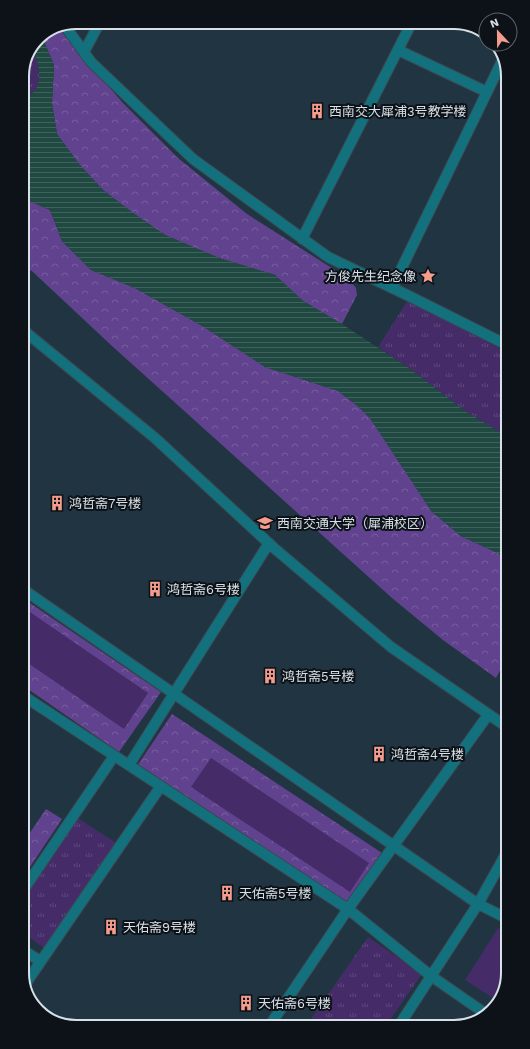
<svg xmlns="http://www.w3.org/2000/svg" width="530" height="1049" viewBox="0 0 530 1049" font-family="'Work Sans','Noto Sans SC',sans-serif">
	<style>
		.built { fill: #203442 }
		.grass { fill: url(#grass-tufts) }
		.forest { fill: url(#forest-crowns) }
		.park { fill: #452c69 }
		.water { fill: url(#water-rules) }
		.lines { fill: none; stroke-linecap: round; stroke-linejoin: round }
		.minor-casing { stroke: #3a4851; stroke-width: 12 }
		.minor { stroke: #13717d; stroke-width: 10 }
		.labels { text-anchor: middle; stroke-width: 4; stroke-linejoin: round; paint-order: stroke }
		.poi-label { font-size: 13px; fill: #d7e0e7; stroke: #0c1217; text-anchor: start }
		.rim { fill: none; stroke: #d7e0e7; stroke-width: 2 }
	</style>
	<defs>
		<pattern id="grass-tufts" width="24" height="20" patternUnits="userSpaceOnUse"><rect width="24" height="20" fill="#452c69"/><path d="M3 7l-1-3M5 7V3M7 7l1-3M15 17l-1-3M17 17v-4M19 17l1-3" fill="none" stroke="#5f4a7e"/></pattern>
		<pattern id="forest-crowns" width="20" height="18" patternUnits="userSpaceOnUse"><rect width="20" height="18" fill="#61428e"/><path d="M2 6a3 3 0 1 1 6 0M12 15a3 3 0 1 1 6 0" fill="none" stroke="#775d9e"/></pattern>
		<pattern id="water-rules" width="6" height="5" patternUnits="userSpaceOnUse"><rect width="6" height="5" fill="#1f4941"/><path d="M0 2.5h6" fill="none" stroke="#3f635c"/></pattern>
	</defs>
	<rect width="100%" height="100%" fill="#1c2b34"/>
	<path class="built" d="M76 22H458L486 33V44H495L504 56 508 973 499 1003 474 1023 72 1027 43 1016 26 993 22 73 38 38Z"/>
	<path class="grass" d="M33 50C40 64 46 95 22 97V73Z
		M408 300 469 331 505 352 506 436 465 411 409 368 378 347Z
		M78 818 116 843 44 948 26 935V895Z
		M368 937 422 974 387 1024 307 1025Z"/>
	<path class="forest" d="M59 29 123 103 178 158 247 214 349 279 356 288 357 295 342 324 303 301 275 275 219 258 165 235 133 213 103 190 79 164 57 134 52 103 54 65 43 39 41 37Z
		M23 198 50 210 62 241 91 270 135 288 204 327 265 367 338 391 359 407 370 418 432 512 461 536 506 557 507 657 496 678 443 640 392 598 112 346 33 272 23 265Z
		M24 599 161 692 119 752 25 687Z
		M172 714 382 853 347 905 137 766Z
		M46 809 62 819 26 873 25 840Z"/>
	<path class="park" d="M24 608 148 693 124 729 25 661Z
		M211 758 369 863 350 892 191 787Z
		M498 928 508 934V973L499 1002 465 980Z"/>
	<path class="water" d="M41 37 43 39 54 65 52 103 57 134 79 164 103 190 133 213 165 235 219 258 275 275 303 301 342 324 409 368 465 411 506 436V557L461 536 432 512 370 418 359 407 338 391 265 367 204 327 135 288 91 270 62 241 50 210 23 198 22 97C46 95 40 64 33 50L38 38Z"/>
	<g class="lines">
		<g class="minor-casing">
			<path id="minor" d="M65 26 91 62 193 159 328 257 407 295 505 344
				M398 50 487 92
				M84 52 100 22
				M302 239 412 22
				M392 288 504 57
				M23 330 155 438 274 548 391 647 507 727
				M24 590 478 904 508 919
				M25 697 348 909 431 976 486 1014
				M129 765 269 543
				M26 886 114 756
				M26 952 40 961
				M26 983 161 786
				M400 1024 478 904 507 852
				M270 1025 348 909 488 715"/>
		</g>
		<use href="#minor" class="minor"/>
	</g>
	<defs>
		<g id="building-bare" transform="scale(1.2)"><path d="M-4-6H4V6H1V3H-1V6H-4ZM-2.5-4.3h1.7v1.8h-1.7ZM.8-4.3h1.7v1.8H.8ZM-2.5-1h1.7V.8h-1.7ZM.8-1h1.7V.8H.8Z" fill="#f49d8d" stroke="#0c1217" stroke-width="2.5" paint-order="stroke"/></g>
		<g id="sight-bare" transform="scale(1.2)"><path d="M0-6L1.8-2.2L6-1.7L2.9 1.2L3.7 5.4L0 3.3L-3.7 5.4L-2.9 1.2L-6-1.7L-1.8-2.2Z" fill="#f49d8d" stroke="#0c1217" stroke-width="2.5" paint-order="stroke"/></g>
		<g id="university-bare" transform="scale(1.2)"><path d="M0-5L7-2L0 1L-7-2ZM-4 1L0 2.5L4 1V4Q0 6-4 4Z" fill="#f49d8d" stroke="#0c1217" stroke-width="2.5" paint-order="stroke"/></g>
	</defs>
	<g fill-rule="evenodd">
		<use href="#building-bare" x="317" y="111"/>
		<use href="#sight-bare" x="428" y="276"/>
		<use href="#building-bare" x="57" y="503"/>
		<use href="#university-bare" x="265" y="523"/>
		<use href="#building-bare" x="155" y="589"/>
		<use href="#building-bare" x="270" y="676"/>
		<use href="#building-bare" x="379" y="754"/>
		<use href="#building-bare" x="227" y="893"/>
		<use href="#building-bare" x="111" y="927"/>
		<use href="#building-bare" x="246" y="1003"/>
	</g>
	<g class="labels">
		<g class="poi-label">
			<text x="329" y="116">西南交大犀浦3号教学楼</text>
			<text x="416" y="281" text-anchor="end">方俊先生纪念像</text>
			<text x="69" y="508">鸿哲斋7号楼</text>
			<text x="277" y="528">西南交通大学（犀浦校区）</text>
			<text x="167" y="594">鸿哲斋6号楼</text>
			<text x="282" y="681">鸿哲斋5号楼</text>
			<text x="391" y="759">鸿哲斋4号楼</text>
			<text x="239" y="898">天佑斋5号楼</text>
			<text x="123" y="932">天佑斋9号楼</text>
			<text x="258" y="1008">天佑斋6号楼</text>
		</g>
	</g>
	<path d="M0 0H530V1049H0ZM76 29H454A47 47 0 0 1 501 76V973A47 47 0 0 1 454 1020H76A47 47 0 0 1 29 973V76A47 47 0 0 1 76 29Z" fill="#0c1217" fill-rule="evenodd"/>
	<path class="rim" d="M76 29H454A47 47 0 0 1 501 76V973A47 47 0 0 1 454 1020H76A47 47 0 0 1 29 973V76A47 47 0 0 1 76 29Z"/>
	<g transform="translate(498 32) rotate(338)"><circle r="19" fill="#0c1217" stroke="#5d646a"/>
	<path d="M0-3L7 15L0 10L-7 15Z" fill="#f49d8d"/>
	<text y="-6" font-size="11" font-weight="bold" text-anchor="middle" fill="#d7e0e7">N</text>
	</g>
</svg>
